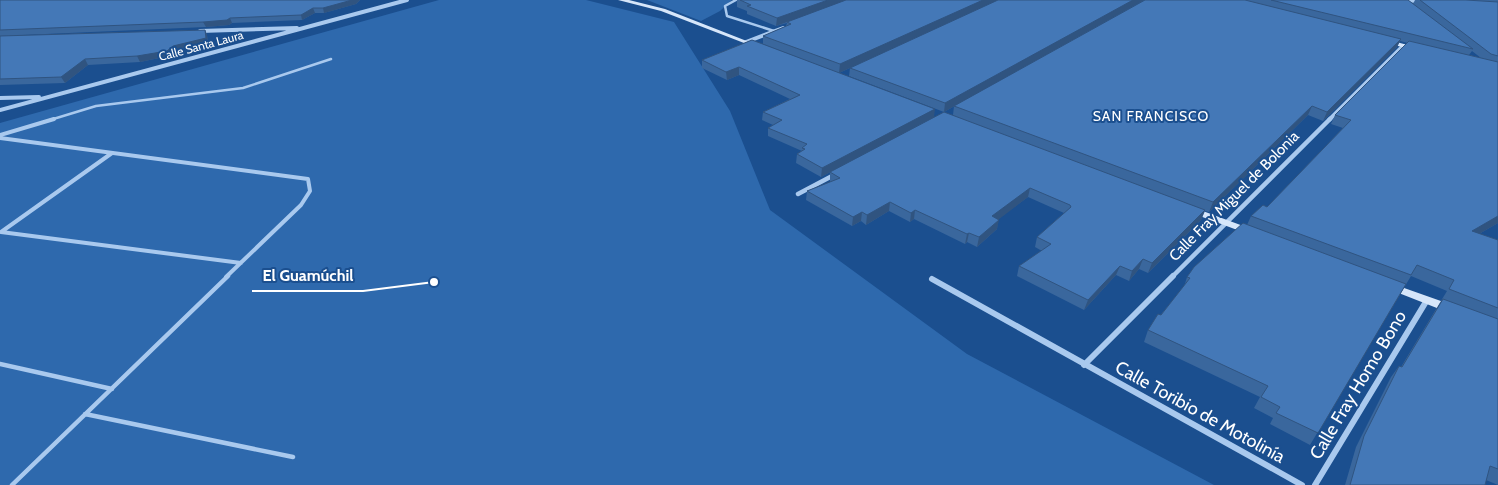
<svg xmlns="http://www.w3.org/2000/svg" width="1498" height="485" viewBox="0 0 1498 485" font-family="Cabin,sans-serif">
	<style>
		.green { fill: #2e69ad }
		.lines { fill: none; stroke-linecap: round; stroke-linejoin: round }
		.lane-far2 { stroke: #a9c9ee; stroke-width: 2.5 }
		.lane-far1 { stroke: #a9c9ee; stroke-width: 4 }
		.lane { stroke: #a9c9ee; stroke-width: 4.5 }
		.street-far2 { stroke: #a9c9ee; stroke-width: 4 }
		.street-far1 { stroke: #a9c9ee; stroke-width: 4.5 }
		.street { stroke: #a9c9ee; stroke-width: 6 }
		.secondary { fill: #d6e6fa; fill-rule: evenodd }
		.wall { fill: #3a679d; fill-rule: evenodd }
		.shaded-wall { fill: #305480 }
		.building { fill: #4478b7; stroke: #305480 }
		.labels { text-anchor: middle; stroke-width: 4; stroke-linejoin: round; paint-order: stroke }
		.far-street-label { font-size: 12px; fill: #fff; stroke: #1b4f8f }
		.far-neighbourhood-label { font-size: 14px; letter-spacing: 1px; fill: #fff; stroke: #1b4f8f }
		.street-label { font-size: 15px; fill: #fff; stroke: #1b4f8f }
		.near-street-label { font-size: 18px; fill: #fff; stroke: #1b4f8f }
		.leader { fill: none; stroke: #fff; stroke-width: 2 }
		.callout-dot { fill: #fff; stroke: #1b4f8f; stroke-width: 2 }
		.callout-label { font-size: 16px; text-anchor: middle; font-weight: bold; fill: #fff; stroke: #1b4f8f; stroke-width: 4; stroke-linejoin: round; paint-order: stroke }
	</style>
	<rect width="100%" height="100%" fill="#1b4f8f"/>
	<path class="green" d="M439 0H586L674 22 730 111 770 210 967 354 1214 485H0V123Z
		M647 0H732L720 11 701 21Z"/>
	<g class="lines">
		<path class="lane-far2" d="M736 0 725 6 727 16 774 31
			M50 120 96 106 243 88 331 59"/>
		<path class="lane-far1" d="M0 135 54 119
			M0 138 308 179 310 191 301 205 226 277
			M1 232 241 263
			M1 232 112 153"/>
		<path class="lane" d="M0 364 112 389
			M85 414 293 457
			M12 485 228 276"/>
		<path class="street-far2" d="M1394 0 1420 1
			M200 31 297 28
			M746 42 783 28
			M0 98 39 97
			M0 110 407 0
			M1329 120 1403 46"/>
		<path class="street-far1" d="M798 194 834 175
			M1172 277 1330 119"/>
		<path class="street" d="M932 279 1302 485
			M1084 365 1173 276
			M1315 485 1427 300"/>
		<path class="secondary" d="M618 0H629L665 9 762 47 757 48 661 11Z
			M1385 39 1419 48 1420 49 1417 51 1383 42V40Z
			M1192 207 1254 230 1256 232 1254 234H1248L1189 212 1187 210Z
			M1390 283 1455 306 1457 309 1455 312H1447L1386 288 1385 286 1386 284Z"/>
	</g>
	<path class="wall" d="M0 0H360L356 4 324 13H315L302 20 232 23 229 25 206 27 0 36Z
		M737 0H1144L944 112 849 76 850 68 839 73 763 44V36L786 26 787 23 776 26 747 14V11L737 7Z
		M1145 0H1408L1413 4 1415 0H1498V223L1479 234 1498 240V485L1486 480 1485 485H1345L1356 447 1391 377 1399 366 1401 367 1447 291 1411 276 1310 445 1270 424 1273 418 1254 408 1260 397 1144 342 1148 330 1184 287 1187 277 1247 225 1251 216 1267 207 1343 128 1331 124 1335 115 1408 43 1400 41 1397 47 1323 121 1308 115 1209 212 1205 211 1201 220 1148 273 1139 269 1129 281 1116 275 1084 310 1017 276 1019 266 1042 251 1035 247 1037 237 1064 213 1028 197 998 219 997 229 977 247 967 242 965 244 914 219 910 222 889 211 866 225 861 221 852 226 806 200 807 191 830 182V172L953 115 954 106ZM1472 51 1481 58 1469 55Z
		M205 30 207 35 208 44 175 51 169 56 140 62 88 65 65 83 0 85V36Z
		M752 40 934 117 821 177 796 163 797 154 802 151 768 136V128L773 125 762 120 763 112 790 99 739 75 727 80 702 68V60Z"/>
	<path class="shaded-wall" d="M352 0H360L356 4 324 13 323 8Z
		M828 0H848L776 26 777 18Z
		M983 0H998L839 73 840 64Z
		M1133 0H1144L944 112 945 103Z
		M313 8 315 13 302 20 301 15Z
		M230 18 232 23 229 25 206 27 203 22Z
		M205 30 207 35 208 44 175 51 169 56 140 62 137 56 173 46Z
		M1401 39 1397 47 1323 121 1327 112Z
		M85 59 88 65 65 83 61 77Z
		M739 67V75L727 80 726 72Z
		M1312 106 1308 115 1209 212 1213 202Z
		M935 109 934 117 821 177 822 168Z
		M1030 188 1028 197 990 226 992 216Z
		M890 202 889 211 866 225 867 215Z
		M915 210 914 219 910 222 911 213Z
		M1205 210 1201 220 1148 273 1152 263Z
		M862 212 861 221 852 226 853 217Z
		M1498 216V223L1465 242 1472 231Z
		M999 220 997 229 977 247 979 237Z
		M969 233 967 242 965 244 967 234Z
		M1143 259 1139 269 1129 281 1132 271Z
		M1120 266 1116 275 1084 310 1088 300Z"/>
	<path class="building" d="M0 0H352L323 8H313L301 15 230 18 227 20 203 22 0 30Z
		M740 0H828L777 18 747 6 751 5Z
		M846 0H983L840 64 763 36 791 24 787 22Z
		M998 0H1133L945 103 850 68Z
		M1145 0H1245L1401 39 1327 112 1312 106 1213 202 954 106Z
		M1271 0H1408L1473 49Z
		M1420 0H1466L1498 2V56L1491 54Z
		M205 30 206 38 173 46 167 51 137 56 85 59 61 77 0 79V36Z
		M752 40 935 109 822 168 797 154 805 149 802 148 807 144 768 128 782 120 763 112 800 95 739 67 726 72 702 60Z
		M1409 41 1498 62V216L1472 231 1498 240V308L1449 289 1454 280 1417 265 1411 275 1251 216 1263 205 1267 207 1351 120 1335 115Z
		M944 112 1205 210 1152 263 1143 259 1132 271 1120 266 1088 300 1019 266 1051 244 1037 237 1071 207 1070 205 1030 188 992 216 999 220 979 237 969 233 967 234 915 210 911 213 890 202 867 215 862 212 853 217 807 191 840 178 830 172Z
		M1243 223 1406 284 1318 433 1276 413 1280 407 1261 397 1268 386 1148 330 1158 314 1161 315 1190 278 1187 277 1194 267Z
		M1443 299 1498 319V469L1490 466 1485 485H1350L1364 436 1399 366 1402 367Z"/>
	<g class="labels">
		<g class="far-street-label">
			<text transform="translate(201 46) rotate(-15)" y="4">Calle Santa Laura</text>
		</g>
		<g class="far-neighbourhood-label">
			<text x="1151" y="121">SAN FRANCISCO</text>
		</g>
		<g class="street-label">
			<text transform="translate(1234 196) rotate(-45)" y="5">Calle Fray Miguel de Bolonia</text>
		</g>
		<g class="near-street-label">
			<text transform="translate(1358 385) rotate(-59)" y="6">Calle Fray Homo Bono</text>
			<text transform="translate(1200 412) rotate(29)" y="6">Calle Toribio de Motolinía</text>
		</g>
	</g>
	<path class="leader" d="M434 282L363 291H252"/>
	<circle class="callout-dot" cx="434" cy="282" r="5"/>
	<g class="callout-label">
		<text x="308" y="281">El Guamúchil</text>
	</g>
</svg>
